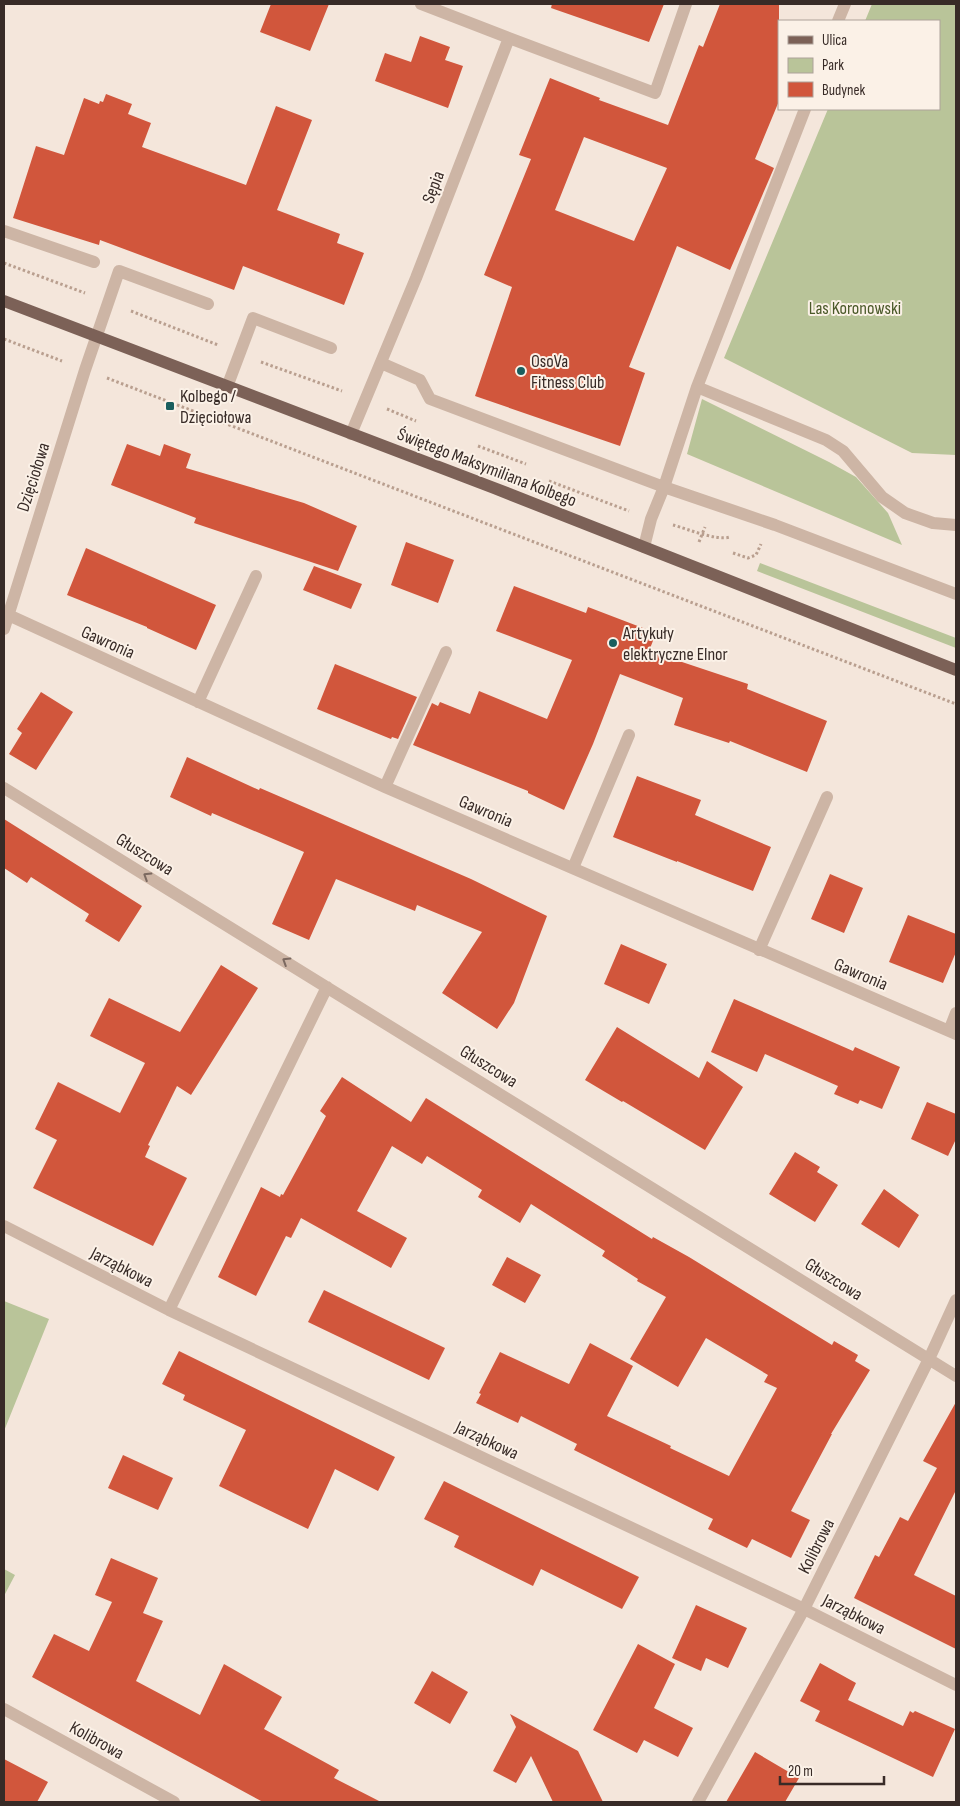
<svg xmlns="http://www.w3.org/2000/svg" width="960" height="1806" viewBox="0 0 960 1806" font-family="'Sofia Sans Condensed',sans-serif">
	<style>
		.green { fill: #b9c499 }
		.building { fill: #d1563c; fill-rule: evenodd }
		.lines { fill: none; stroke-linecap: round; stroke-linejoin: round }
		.path { stroke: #b99f8f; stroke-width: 3; stroke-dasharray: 2.5 2.5; stroke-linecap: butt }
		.minor { stroke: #cdb5a5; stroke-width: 12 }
		.major { stroke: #7c6157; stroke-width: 12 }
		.oneway { stroke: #7b6960 }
		.poi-dot { fill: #195e5e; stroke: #fbf1e7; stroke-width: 2 }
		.labels { text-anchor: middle; stroke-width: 4; stroke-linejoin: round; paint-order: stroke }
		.street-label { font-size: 18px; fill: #382b27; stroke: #fbf1e7 }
		.park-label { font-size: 18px; fill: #4a5929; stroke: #fbf1e7 }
		.poi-label { font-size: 18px; fill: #382b27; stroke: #fbf1e7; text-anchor: start }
	</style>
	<rect width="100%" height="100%" fill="#f4e6db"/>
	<path class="green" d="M872 4H956V455L912 453 724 358 828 109H939V21H865Z
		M702 399 829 462 856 477 888 513 902 545 687 454Z
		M760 563 956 638V648L757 571Z
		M4 1301 49 1319 4 1431Z
		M4 1569 15 1575 4 1596Z"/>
	<path class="building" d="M271 4H329L310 51 260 32Z
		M552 4H664L649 42 551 8Z
		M720 4H779V101L755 159 774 168 730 270 677 246 629 367 645 373 620 446 475 396 512 287 484 275 531 159 519 155 550 78 600 98 599 100 668 125 699 45 703 47ZM584 137 667 168 634 241 555 210Z
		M420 36 450 47 445 60 463 66 448 108 375 81 385 53 411 62Z
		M106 94 132 104 128 114 151 123 142 147 246 185 276 106 312 120 277 210 340 234 337 243 364 253 344 305 243 266 234 290 100 240 99 245 13 218 36 146 64 155 84 98 99 104 100 101 103 102Z
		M127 444 160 456 164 444 191 454 186 468 304 503 357 526 338 571 194 523 196 518 111 485Z
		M406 542 454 560 438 603 391 585Z
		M86 548 216 605 196 650 147 628V627L67 595Z
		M314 566 362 584 351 609 303 590Z
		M514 586 586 613 588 607 656 633 649 651 748 684 747 689 827 721 807 772 730 741 729 743 674 725 683 698 620 674 593 744 564 810 528 793V791L413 745 432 703 438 706 440 702 470 714 479 691 547 719 572 660 496 631Z
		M335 664 417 697 398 739 392 737 391 739 317 709Z
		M41 692 73 712 36 770 9 754 22 733 17 729Z
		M187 757 259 790 260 788 471 879 547 916 514 1003 497 1029 442 993 482 932 417 905 415 911 336 879 309 940 272 924 304 852 212 813 211 816 170 797Z
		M637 776 701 800 695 815 771 847 753 891 677 861V862L613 837Z
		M4 819 142 906 119 942 85 921 89 914 31 877 27 883 4 868Z
		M830 874 863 888 844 933 811 919Z
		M908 915 956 934V952L943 983 889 962Z
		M621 944 667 964 649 1004 604 984Z
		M221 965 258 988 191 1095 177 1086 148 1145 150 1146 145 1157 187 1178 153 1246 33 1188 57 1140 35 1129 58 1082 120 1113 145 1063 90 1036 109 998 180 1032Z
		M734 999 853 1051 855 1047 900 1067 882 1109 860 1100 858 1104 834 1094 838 1086 765 1054 757 1072 711 1052Z
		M617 1027 699 1078 707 1061 743 1087 705 1150 623 1101 622 1102 585 1080Z
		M342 1077 411 1122 426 1098 652 1239 653 1237 689 1257 832 1345 834 1341 858 1355 855 1361 870 1370 831 1434H832L791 1511 810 1520 791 1558 752 1539 747 1548 708 1529 713 1519 574 1450 577 1444 521 1416 518 1423 476 1403 481 1394 479 1393 500 1352 569 1384 590 1343 633 1366 607 1416 671 1446 670 1448 729 1476 777 1388 764 1382 768 1375 706 1338 678 1387 630 1359 666 1297 637 1281 638 1279 602 1256 605 1251 531 1204 520 1223 478 1197 482 1190 427 1156 422 1164 392 1146 357 1211 407 1238 391 1268 301 1218 291 1238 286 1236 256 1296 218 1277 261 1187 280 1197 281 1194 283 1195 326 1116 320 1111Z
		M927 1102 956 1114V1139L948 1156 911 1139Z
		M795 1152 820 1167 817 1172 838 1185 815 1222 769 1194Z
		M884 1189 919 1215 899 1248 861 1224Z
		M507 1257 541 1275 525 1303 492 1285Z
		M324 1290 445 1348 429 1380 308 1322Z
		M179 1351 395 1457 378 1491 335 1469 308 1529 219 1486 246 1430 183 1400 185 1395 162 1384Z
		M956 1402V1490L914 1575 956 1596V1649L854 1598 875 1555 879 1557 900 1517 908 1521 937 1468 923 1461Z
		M123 1455 173 1478 158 1510 108 1488Z
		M444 1481 639 1577 622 1609 541 1569 533 1586 454 1547 459 1536 424 1519Z
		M111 1558 158 1578 143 1613 163 1621 136 1681 200 1715 224 1664 282 1697 264 1729 339 1770 334 1778 381 1802H263L32 1677 54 1634 89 1651 112 1602 95 1595Z
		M696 1605 747 1628 728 1668 706 1658 701 1671 672 1658Z
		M638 1644 675 1664 654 1708 693 1728 678 1757 644 1740 637 1753 593 1730Z
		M820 1663 856 1683 848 1700 903 1726 910 1711 913 1713 915 1711 955 1729 933 1777 815 1721 820 1711 800 1701Z
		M432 1671 468 1692 450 1724 414 1703Z
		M510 1714 578 1751 603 1802H553L531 1756 516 1783 493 1771 516 1727Z
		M755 1752 799 1778 785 1802H726Z
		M4 1759 48 1782 37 1802H4Z"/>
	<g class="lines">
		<path class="path" d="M4 263 85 293
			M131 311 218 345
			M4 339 62 361
			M261 362 342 391
			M107 378 956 704
			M387 409 416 421
			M478 446 526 464
			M549 481 629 511
			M673 525C688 529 716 541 730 537
			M699 542 705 527
			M733 553 748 558 756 555 761 544"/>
		<path class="minor" d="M838 21 845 4
			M509 38 655 93 686 4
			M4 231 94 262
			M381 363 420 380 430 399 664 487 775 525 956 594
			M227 387 253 318 331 348
			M697 387 826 440 843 451 882 497 905 513 933 523 956 525
			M351 434 416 278 509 38 421 4
			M644 547 651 519 664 487 697 387 805 109
			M4 613 385 787 956 1034
			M4 629 85 370 119 271 208 304
			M198 702 256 576
			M385 787 446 652
			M4 788 956 1376
			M573 868 629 735
			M759 950 827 797
			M949 1031 956 1013
			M4 1226 169 1310 804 1609 956 1685
			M169 1310 327 987
			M4 1709 174 1802
			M698 1802 804 1609 929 1359 956 1300"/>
		<path class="major" d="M4 301 494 488 956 670"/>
	</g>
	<defs><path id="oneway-chevron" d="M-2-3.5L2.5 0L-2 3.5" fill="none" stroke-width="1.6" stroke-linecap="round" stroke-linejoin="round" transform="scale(1.25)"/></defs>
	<g class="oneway">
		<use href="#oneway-chevron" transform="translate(147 876) rotate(-148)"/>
		<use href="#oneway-chevron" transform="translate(286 961) rotate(-148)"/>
	</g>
	<g class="poi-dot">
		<circle cx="521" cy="371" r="5"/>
		<rect x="165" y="401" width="10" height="10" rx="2.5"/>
		<circle cx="613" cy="643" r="5"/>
	</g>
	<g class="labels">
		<g class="street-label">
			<text transform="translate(433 187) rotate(-69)" y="6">Sępia</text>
			<text transform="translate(487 467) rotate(21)" y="6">Świętego Maksymiliana Kolbego</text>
			<text transform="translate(33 477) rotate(-72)" y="6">Dzięciołowa</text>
			<text transform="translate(108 642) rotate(24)" y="6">Gawronia</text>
			<text transform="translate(486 811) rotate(23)" y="6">Gawronia</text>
			<text transform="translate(145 854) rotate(32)" y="6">Głuszcowa</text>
			<text transform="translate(861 974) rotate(23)" y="6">Gawronia</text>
			<text transform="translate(489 1066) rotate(32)" y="6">Głuszcowa</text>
			<text transform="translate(122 1267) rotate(27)" y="6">Jarząbkowa</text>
			<text transform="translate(834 1279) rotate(32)" y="6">Głuszcowa</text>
			<text transform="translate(487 1440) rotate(25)" y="6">Jarząbkowa</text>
			<text transform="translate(816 1546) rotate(-63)" y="6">Kolibrowa</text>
			<text transform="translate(854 1614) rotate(27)" y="6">Jarząbkowa</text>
			<text transform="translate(97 1740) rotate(29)" y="6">Kolibrowa</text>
		</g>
		<g class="park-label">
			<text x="855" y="314">Las Koronowski</text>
		</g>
		<g class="poi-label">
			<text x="531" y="367">OsoVa<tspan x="531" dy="21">Fitness Club</tspan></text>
			<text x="180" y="402">Kolbego /<tspan x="180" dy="21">Dzięciołowa</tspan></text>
			<text x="623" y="639">Artykuły<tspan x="623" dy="21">elektryczne Elnor</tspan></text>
		</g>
	</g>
	<rect width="960" height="1806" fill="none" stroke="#382b27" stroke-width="10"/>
	<rect x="778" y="20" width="162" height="90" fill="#fbf1e7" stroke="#ada29a"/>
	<rect x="788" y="36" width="25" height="8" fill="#7c6157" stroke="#ada29a"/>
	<text x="822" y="45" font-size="15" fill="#382b27">Ulica</text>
	<rect x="788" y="58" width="25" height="15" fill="#b9c499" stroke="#ada29a"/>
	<text x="822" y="70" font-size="15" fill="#382b27">Park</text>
	<rect x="788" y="82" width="25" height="15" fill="#d1563c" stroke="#ada29a"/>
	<text x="822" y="95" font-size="15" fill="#382b27">Budynek</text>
	<path d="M780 1776v8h104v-8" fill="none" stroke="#382b27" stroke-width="2.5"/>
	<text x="788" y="1776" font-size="15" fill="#382b27" stroke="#fbf1e7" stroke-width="4" paint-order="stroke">20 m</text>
</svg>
